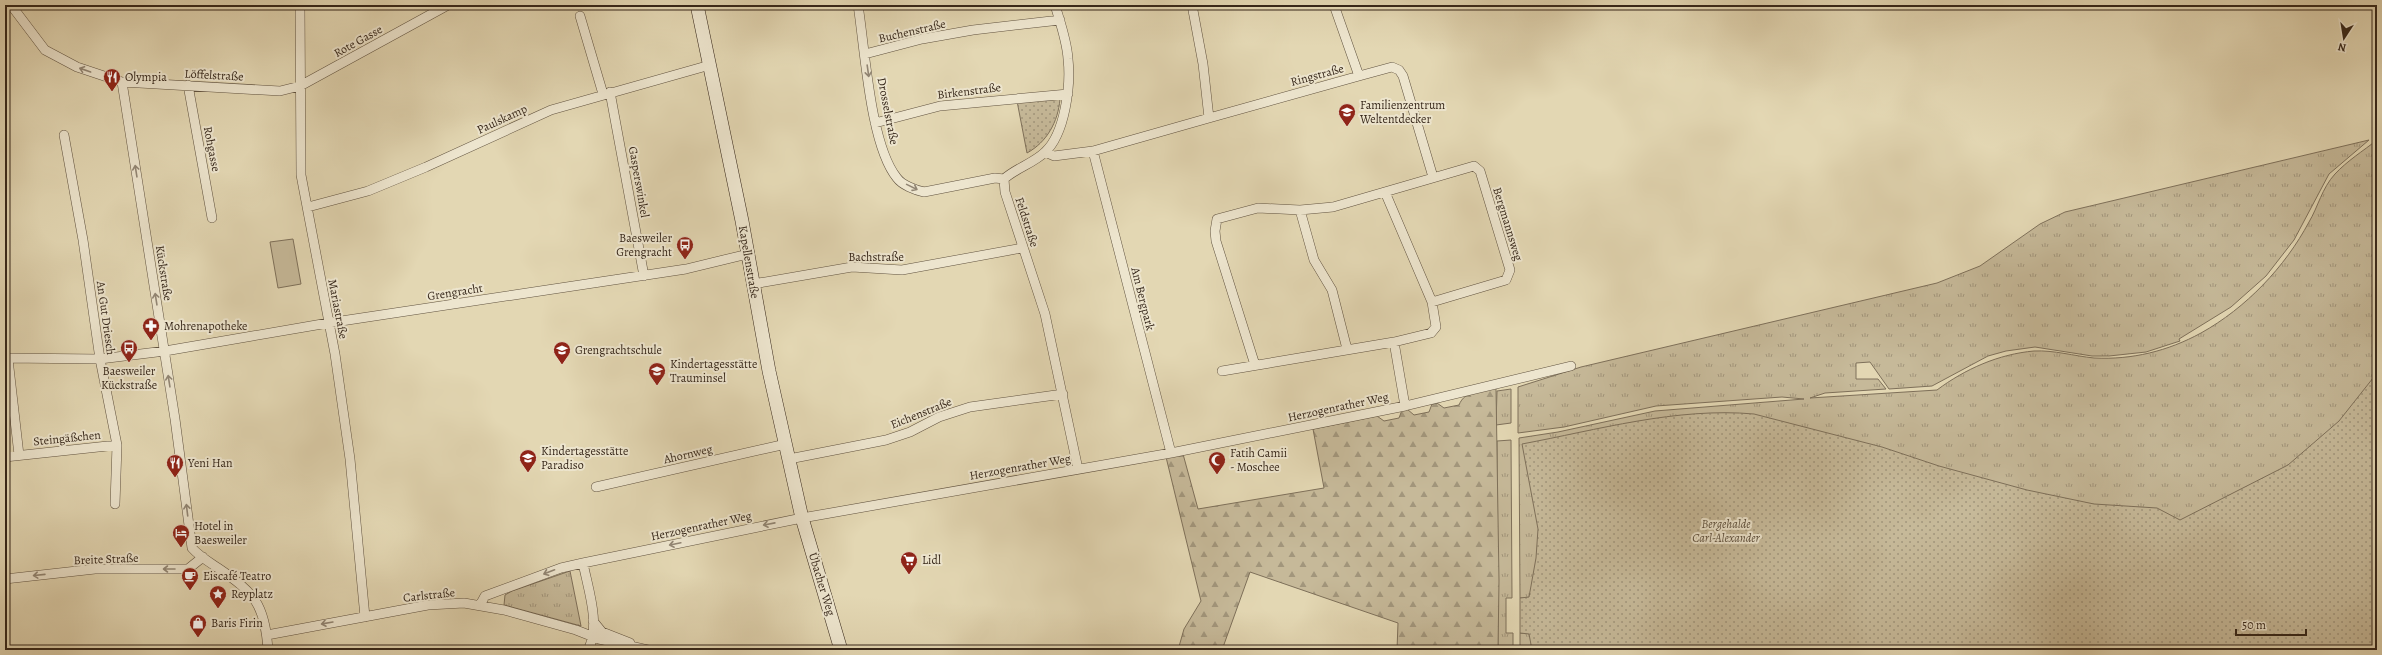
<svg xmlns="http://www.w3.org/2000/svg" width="2382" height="655" viewBox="0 0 2382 655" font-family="Alegreya,serif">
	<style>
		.grass { fill: url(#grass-tufts); stroke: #7e705a }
		.forest { fill: url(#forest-firs); stroke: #7e705a }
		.park { fill: url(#park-dots); stroke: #7e705a }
		.garden { fill: #c6b999; stroke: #7e705a }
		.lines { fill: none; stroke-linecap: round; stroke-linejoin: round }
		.street-casing { stroke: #615340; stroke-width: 10 }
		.secondary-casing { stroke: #36271a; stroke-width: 14 }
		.street { stroke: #ede5ce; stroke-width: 9 }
		.secondary { stroke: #ede5ce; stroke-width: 13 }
		.oneway { stroke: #928674 }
		.labels { text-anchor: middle; stroke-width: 4; stroke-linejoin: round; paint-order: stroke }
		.street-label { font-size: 12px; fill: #36271a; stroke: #ede5ce }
		.poi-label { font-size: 12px; fill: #36271a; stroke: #ede5ce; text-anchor: start }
		.park-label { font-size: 12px; font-style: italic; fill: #5a4c3a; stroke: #ede5ce }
	</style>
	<defs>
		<pattern id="grass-tufts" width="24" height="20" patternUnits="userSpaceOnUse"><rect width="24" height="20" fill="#c6b999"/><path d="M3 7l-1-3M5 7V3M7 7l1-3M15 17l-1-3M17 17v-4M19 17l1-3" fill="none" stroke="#a2967c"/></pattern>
		<pattern id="forest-firs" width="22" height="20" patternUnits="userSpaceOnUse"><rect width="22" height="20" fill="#c6b999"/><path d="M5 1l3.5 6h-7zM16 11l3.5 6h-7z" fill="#a2967c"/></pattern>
		<pattern id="park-dots" width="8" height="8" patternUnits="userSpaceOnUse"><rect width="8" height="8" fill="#c6b999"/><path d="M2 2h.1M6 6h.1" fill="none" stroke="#a2967c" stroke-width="1.8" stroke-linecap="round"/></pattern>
	</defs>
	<rect width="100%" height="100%" fill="#e3d7b3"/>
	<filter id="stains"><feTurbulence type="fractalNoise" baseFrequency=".005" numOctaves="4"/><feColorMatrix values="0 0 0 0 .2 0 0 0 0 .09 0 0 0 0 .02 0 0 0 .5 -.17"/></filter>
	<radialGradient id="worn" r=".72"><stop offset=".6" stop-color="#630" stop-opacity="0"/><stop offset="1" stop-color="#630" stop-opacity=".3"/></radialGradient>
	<path class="grass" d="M2369 140 2329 174 2294 240 2266 276 2231 307 2179 339 2180 341 2146 352 2109 356H2092L2035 347 2006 351 1988 356 1932 386 1889 389 1870 362 1856 363V379H1878L1886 389 1825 393 1810 398 1937 390C1965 369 1999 354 2034 351 2054 350 2074 356 2094 358 2132 360 2168 351 2201 333 2246 308 2285 267 2309 222 2318 207 2322 188 2335 174 2347 161 2363 151 2377 140V650H1520V633L1539 634 1538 597 1520 598 1519 438 1558 432 1655 411 1804 399 1782 397 1656 406 1564 427 1518 433V387L1581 367 1937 283 1980 266 2040 224 2065 212Z
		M1511 389V423L1496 425 1497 391Z
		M1511 440 1512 598H1506V633H1513V650H1498L1497 441Z
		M570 571 581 626 504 605 505 595 512 591Z"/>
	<path class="forest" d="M1496 388 1499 581 1498 650H1397L1398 623 1250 572 1222 650H1178L1184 629 1201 601 1166 457 1183 454 1198 509 1324 488 1313 429 1377 416 1384 421 1399 418 1402 410 1407 409 1414 415 1429 412 1432 404 1437 403 1444 408 1459 405C1465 390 1481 391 1496 388Z"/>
	<path class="park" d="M1055 97 1060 99C1058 122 1047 142 1027 153L1017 101Z
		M2377 373V650H1532L1529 634 1520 633V598L1529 597 1536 558 1538 529 1522 444C1597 430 1677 407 1754 414L1882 447 1939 466 2027 490 2094 504 2157 508 2180 520 2288 465 2339 421Z"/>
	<path class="garden" d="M293 239 301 284 278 288 270 242Z"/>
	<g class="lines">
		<g class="street-casing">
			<path id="street" d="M11 5 45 50 77 67 122 82 280 91 300 86 448 5
				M300 5 301 175 335 354 350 459 365 617
				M858 5C865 49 870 145 897 178 902 185 915 190 924 192L995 178 1004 179
				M1192 5 1203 64 1209 118 1359 76 1334 5
				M580 16 603 94
				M865 54 922 39 973 30 1060 20
				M1359 76 1392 67 1399 70 1403 76 1433 177
				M122 82 175 419 192 548C199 556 209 562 218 568 255 593 265 605 268 650
				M188 85 212 218
				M610 92 644 276
				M875 123 940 106 1068 94
				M64 135 83 240 100 359 117 445 115 504
				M1093 151 1171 453
				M1045 152 1054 156 1093 151 1209 118
				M1004 179 1005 192 1045 314 1078 469
				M1004 179C1016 168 1034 163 1045 152 1065 134 1071 85 1068 59 1067 41 1060 22 1055 5
				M308 207 368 191 426 167 551 110 710 65
				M1300 210 1314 260 1332 290 1347 349
				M753 284 852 267 902 270 1022 248
				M1394 342 1405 406
				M5 358 100 359 165 351 328 323 686 269 748 254
				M8 359 19 455
				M1255 365 1216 241 1215 231 1217 219 1258 208 1300 210 1333 207 1474 166 1480 171 1510 270 1506 280 1432 302
				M1222 371 1394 342 1431 333 1436 327 1432 302 1385 192
				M5 457 117 445
				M789 459 886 440 910 432 939 417 970 407 1063 394
				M596 487 786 444
				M583 563C588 589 601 625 588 650
				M5 579 95 569H188L203 557
				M480 605 485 596 561 568 583 563 802 518 1171 453 1405 406 1571 366
				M593 621 602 632 630 643
				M267 635 428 605 464 603 504 610 576 630 599 639 648 650"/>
		</g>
		<g class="secondary-casing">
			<path id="secondary" d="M697 5 742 221 769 371 802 518 841 650"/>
		</g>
		<use href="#street" class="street"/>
		<use href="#secondary" class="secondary"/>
	</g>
	<defs><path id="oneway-shaft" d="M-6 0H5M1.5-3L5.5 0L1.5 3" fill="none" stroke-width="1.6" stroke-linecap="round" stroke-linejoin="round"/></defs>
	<g class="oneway">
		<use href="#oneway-shaft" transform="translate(85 70) rotate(-161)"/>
		<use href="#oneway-shaft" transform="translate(868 71) rotate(82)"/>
		<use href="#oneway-shaft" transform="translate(136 171) rotate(-99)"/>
		<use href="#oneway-shaft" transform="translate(912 187) rotate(26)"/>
		<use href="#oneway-shaft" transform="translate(156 299) rotate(-99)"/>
		<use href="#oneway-shaft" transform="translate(169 381) rotate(-99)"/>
		<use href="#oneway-shaft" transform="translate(187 510) rotate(-97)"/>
		<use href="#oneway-shaft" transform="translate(769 524) rotate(169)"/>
		<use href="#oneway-shaft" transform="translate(675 544) rotate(168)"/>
		<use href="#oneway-shaft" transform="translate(169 569) rotate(-180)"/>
		<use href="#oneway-shaft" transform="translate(549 572) rotate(159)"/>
		<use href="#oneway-shaft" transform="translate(39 575) rotate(174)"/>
		<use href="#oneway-shaft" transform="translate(327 623) rotate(170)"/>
	</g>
	<defs>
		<g id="restaurant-pin" transform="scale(0.9)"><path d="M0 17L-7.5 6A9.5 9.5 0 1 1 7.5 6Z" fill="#8f2418" stroke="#ede5ce"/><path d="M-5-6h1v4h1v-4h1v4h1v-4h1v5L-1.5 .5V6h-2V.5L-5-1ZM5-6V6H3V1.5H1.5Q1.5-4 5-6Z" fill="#fff"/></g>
		<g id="school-pin" transform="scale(0.9)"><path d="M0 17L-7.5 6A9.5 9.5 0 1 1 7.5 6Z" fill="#8f2418" stroke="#ede5ce"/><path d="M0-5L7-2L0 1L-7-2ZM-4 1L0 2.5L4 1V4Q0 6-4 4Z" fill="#fff"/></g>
		<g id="bus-pin" transform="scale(0.9)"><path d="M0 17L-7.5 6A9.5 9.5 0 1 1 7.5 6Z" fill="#8f2418" stroke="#ede5ce"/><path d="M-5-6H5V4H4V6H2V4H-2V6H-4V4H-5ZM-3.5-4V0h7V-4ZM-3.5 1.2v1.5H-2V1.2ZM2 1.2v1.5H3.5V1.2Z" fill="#fff"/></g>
		<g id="pharmacy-pin" transform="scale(0.9)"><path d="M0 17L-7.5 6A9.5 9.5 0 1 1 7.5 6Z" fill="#8f2418" stroke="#ede5ce"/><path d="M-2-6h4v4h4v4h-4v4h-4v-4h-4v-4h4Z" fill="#fff"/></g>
		<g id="mosque-pin" transform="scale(0.9)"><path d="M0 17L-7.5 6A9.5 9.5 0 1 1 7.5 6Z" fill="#8f2418" stroke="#ede5ce"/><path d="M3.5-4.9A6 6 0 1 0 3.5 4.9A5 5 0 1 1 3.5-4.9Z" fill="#fff"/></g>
		<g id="hotel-pin" transform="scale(0.9)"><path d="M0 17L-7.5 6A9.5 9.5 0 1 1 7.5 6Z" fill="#8f2418" stroke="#ede5ce"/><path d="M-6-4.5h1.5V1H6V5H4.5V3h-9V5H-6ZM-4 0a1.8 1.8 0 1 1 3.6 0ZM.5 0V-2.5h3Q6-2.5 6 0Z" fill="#fff"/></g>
		<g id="supermarket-pin" transform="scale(0.9)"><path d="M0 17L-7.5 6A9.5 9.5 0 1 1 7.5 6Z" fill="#8f2418" stroke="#ede5ce"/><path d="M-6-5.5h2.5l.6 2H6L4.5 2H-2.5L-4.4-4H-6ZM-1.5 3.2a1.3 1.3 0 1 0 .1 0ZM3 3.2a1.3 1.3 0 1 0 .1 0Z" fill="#fff"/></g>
		<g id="cafe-pin" transform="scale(0.9)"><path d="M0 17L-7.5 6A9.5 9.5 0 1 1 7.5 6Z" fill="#8f2418" stroke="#ede5ce"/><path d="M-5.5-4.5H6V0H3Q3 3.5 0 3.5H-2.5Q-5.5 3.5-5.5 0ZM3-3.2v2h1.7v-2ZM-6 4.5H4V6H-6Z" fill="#fff"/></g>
		<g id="sight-pin" transform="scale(0.9)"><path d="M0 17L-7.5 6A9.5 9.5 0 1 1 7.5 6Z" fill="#8f2418" stroke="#ede5ce"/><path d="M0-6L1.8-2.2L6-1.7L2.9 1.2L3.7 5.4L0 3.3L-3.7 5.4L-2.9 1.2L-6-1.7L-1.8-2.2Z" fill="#fff"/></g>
		<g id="shop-pin" transform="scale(0.9)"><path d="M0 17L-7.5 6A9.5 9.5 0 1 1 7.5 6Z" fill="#8f2418" stroke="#ede5ce"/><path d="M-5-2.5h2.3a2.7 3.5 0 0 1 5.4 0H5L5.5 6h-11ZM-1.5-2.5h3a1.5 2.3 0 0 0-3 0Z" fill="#fff"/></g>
	</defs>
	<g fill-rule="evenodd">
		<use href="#restaurant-pin" x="112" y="77"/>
		<use href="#school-pin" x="1347" y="112"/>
		<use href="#bus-pin" x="685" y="245"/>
		<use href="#pharmacy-pin" x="151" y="326"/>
		<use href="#bus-pin" x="129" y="348"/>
		<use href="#school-pin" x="562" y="350"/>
		<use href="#school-pin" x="657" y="371"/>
		<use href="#school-pin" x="528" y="458"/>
		<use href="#mosque-pin" x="1217" y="460"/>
		<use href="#restaurant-pin" x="175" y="463"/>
		<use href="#hotel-pin" x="181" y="533"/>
		<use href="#supermarket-pin" x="909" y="560"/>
		<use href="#cafe-pin" x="190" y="576"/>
		<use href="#sight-pin" x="218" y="594"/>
		<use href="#shop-pin" x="198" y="623"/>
	</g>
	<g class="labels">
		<g class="street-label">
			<text transform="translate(912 31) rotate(-13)" y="4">Buchenstraße</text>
			<text transform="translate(358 41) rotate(-29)" y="4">Rote Gasse</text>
			<text transform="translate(214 75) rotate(3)" y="4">Löffelstraße</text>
			<text transform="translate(1317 75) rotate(-15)" y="4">Ringstraße</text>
			<text transform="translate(969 91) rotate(-7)" y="4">Birkenstraße</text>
			<text transform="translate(888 111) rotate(79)" y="4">Drosselstraße</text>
			<text transform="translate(502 119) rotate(-25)" y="4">Paulskamp</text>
			<text transform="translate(212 149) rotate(79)" y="4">Rohgasse</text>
			<text transform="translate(639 182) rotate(80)" y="4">Gasperswinkel</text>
			<text transform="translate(1027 222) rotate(72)" y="4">Feldstraße</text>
			<text transform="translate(1508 224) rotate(73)" y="4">Bergmannsweg</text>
			<text x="876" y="261">Bachstraße</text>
			<text transform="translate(749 262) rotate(80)" y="4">Kapellenstraße</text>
			<text transform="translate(164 273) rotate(81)" y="4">Kückstraße</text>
			<text transform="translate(455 292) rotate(-9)" y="4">Grengracht</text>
			<text transform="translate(1143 299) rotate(76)" y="4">Am Bergpark</text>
			<text transform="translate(338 309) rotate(79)" y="4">Mariastraße</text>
			<text transform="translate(106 318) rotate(82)" y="4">An Gut Driesch</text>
			<text transform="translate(1338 407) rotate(-12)" y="4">Herzogenrather Weg</text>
			<text transform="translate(921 413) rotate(-22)" y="4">Eichenstraße</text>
			<text transform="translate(67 438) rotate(-6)" y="4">Steingäßchen</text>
			<text transform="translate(688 454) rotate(-13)" y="4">Ahornweg</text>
			<text transform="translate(1020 467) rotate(-10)" y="4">Herzogenrather Weg</text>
			<text transform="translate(701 526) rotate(-12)" y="4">Herzogenrather Weg</text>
			<text transform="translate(106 559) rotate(-2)" y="4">Breite Straße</text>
			<text transform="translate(822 584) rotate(73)" y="4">Übacher Weg</text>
			<text transform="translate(429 595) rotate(-6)" y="4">Carlstraße</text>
		</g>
		<g class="poi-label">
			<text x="125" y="81">Olympia</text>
			<text x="1360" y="109">Familienzentrum<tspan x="1360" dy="14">Weltentdecker</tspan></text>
			<text x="672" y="242" text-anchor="end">Baesweiler<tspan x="672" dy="14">Grengracht</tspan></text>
			<text x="164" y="330">Mohrenapotheke</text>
			<text x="575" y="354">Grengrachtschule</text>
			<text x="670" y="368">Kindertagesstätte<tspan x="670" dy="14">Trauminsel</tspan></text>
			<text x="129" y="375" text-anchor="middle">Baesweiler<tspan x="129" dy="14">Kückstraße</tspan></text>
			<text x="541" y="455">Kindertagesstätte<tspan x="541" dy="14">Paradiso</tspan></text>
			<text x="1230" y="457">Fatih Camii<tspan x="1230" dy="14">- Moschee</tspan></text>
			<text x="188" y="467">Yeni Han</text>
			<text x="194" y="530">Hotel in<tspan x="194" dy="14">Baesweiler</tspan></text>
			<text x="922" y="564">Lidl</text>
			<text x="203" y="580">Eiscafé Teatro</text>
			<text x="231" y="598">Reyplatz</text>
			<text x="211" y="627">Baris Firin</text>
		</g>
		<g class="park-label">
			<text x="1726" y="528">Bergehalde<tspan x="1726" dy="14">Carl-Alexander</tspan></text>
		</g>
	</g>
	<rect width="2382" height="655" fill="none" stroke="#e3d7b3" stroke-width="20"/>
	<rect x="6" y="6" width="2370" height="643" fill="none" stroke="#36271a" stroke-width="2"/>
	<rect x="10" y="10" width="2362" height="635" fill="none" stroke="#36271a"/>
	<g transform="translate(2344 38) rotate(192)" stroke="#ede5ce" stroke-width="3" paint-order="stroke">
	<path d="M0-3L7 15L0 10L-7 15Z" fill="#36271a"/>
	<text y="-6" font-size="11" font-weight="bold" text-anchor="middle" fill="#36271a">N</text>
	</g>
	<path d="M2236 629v6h70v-6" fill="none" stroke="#36271a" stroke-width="2"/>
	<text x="2242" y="629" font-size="12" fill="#36271a" stroke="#ede5ce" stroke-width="3" paint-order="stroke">50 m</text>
	<rect width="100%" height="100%" filter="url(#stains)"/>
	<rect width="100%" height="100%" fill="url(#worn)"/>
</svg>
